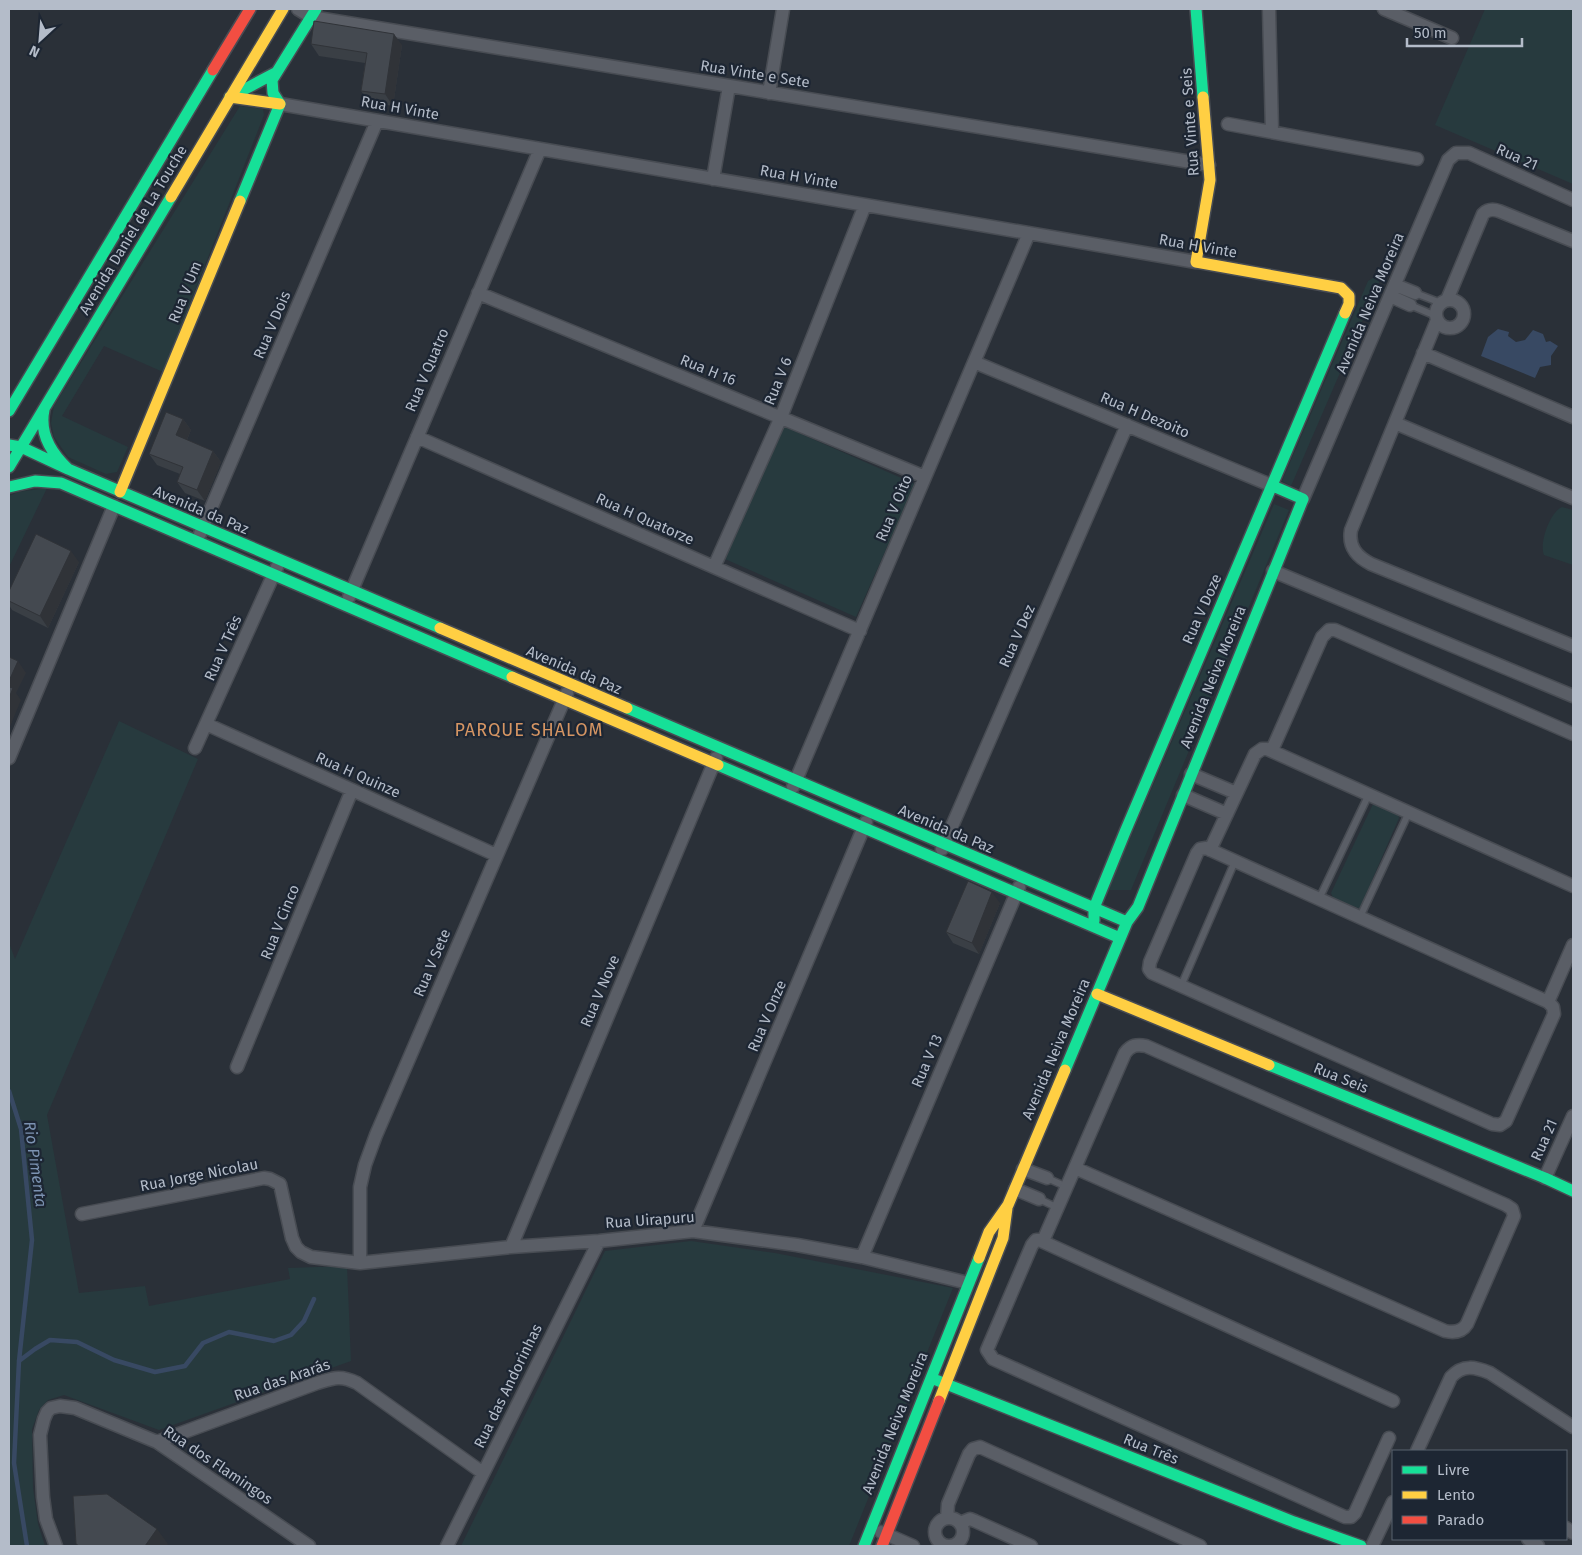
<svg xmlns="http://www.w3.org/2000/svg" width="1582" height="1555" viewBox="0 0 1582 1555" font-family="'Fira Sans',sans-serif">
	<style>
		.green { fill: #273a3e }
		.water { fill: #384963 }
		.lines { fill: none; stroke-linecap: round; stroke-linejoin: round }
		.stream { stroke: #384963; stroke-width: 4.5 }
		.lane-casing { stroke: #484c53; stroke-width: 9 }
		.street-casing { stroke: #484c53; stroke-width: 15 }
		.fast-casing { stroke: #484c53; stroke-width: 14 }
		.slow-casing { stroke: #484c53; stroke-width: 14 }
		.jam-casing { stroke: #484c53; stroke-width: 14 }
		.lane { stroke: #5a5e66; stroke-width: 6 }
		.street { stroke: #5a5e66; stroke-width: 12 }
		.fast { stroke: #16e098; stroke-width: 11 }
		.slow { stroke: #ffcf43; stroke-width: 11 }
		.jam { stroke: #f24e42; stroke-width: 11 }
		.wall { fill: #3a3f45 }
		.shaded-wall { fill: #303338 }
		.building { fill: #444950; stroke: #303338 }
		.labels { text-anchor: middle; stroke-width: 4.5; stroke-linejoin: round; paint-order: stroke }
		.street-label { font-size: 15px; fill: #b4bcc9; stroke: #1d2633 }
		.water-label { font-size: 16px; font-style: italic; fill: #7c92b1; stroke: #1d2633 }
		.quarter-label { font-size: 18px; letter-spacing: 1px; fill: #d59563; stroke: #1d2633 }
	</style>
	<rect width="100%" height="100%" fill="#2a3038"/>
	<path class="green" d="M1485 9H1573V184L1435 125Z
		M240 106 263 109 264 115 163 372 104 346 62 416 128 447 117 472 106 474 68 457 54 437 51 423 54 406Z
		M1384 271 1291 486 1282 481 1368 281Z
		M783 426 915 484 856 617 725 559Z
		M47 488 9 567V496L18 492Z
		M1274 504 1289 510 1131 890H1108Z
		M1562 507 1573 510V565L1544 555C1539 543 1550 512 1562 507Z
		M119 721 198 759 47 1115 79 1293 145 1286 149 1306 290 1279 288 1268 347 1266 351 1361 159 1430 64 1395 48 1400 39 1410 32 1429 33 1488 38 1524 45 1546H9V943L15 959Z
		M1374 803 1397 812 1399 818 1360 908H1358L1333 898 1331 893 1372 806Z
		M691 1241 775 1253 953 1288 849 1546H461L605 1251Z"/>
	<path class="water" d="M1498 329 1509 332 1508 336 1516 342 1525 340 1533 330 1543 334 1546 342 1550 341 1558 346 1551 356V365L1540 367 1535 378 1481 356 1488 337Z"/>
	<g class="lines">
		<path class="stream" d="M9 1091 21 1129 32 1240 19 1361 14 1463 27 1546
			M19 1361 35 1349 50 1340 77 1342 114 1360 155 1372 185 1366 203 1343 229 1332 274 1341 291 1335 304 1321 314 1299"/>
		<g class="lane-casing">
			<path id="lane" d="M1415 293 1441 303
				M1410 305 1436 316
				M1319 899 1369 794
				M1360 917 1409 812
				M1181 986 1235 861
				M1047 1178 1067 1187
				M1039 1199 1058 1208"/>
		</g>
		<g class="street-casing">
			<path id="street" d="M298 9 311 17 1209 165
				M1269 9 1272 131
				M1384 9 1452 38
				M769 93 783 9
				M280 104 1196 262
				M1228 124 1417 159
				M713 179 729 86
				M1395 285 1415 293
				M478 293 925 477
				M1390 296 1410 305
				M1436 314a14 14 0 1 1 28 0a14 14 0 1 1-28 0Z
				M1447 300 1483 214C1488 209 1493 209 1499 211L1573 241
				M1437 320 1351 530C1348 547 1357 557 1371 564L1573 646
				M1423 353 1573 417
				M974 362 1273 486
				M1395 423 1573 498
				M417 437 860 631
				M1303 499 1448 160 1456 153H1469L1573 200
				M200 534 377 121
				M714 567 781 417 865 205
				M1273 571 1573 696
				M349 597 540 149
				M206 724 496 855
				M195 748 277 567
				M1272 750 1322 637 1329 630H1335L1573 734
				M9 758 114 506
				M1191 774 1236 793
				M793 787 1029 233
				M1183 795 1227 814
				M1206 848 1548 1002 1553 1007 1554 1014 1506 1121 1500 1125 1492 1124 1152 973 1149 969 1150 962 1197 853 1200 849Z
				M942 849 1127 425
				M1210 850 1255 754 1262 749H1267L1573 886
				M1548 1002 1573 945
				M237 1067 352 790
				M1023 1169 1047 1178
				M1545 1178 1573 1116
				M1015 1189 1039 1199
				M82 1214 264 1178 270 1179 280 1184 292 1238 296 1247 301 1252 311 1257 360 1263 511 1247 599 1241 693 1231 797 1245 862 1257 968 1283
				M693 1231 866 822
				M1043 1241 1125 1053C1131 1045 1137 1044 1146 1046L1506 1205 1512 1209 1514 1216 1467 1324C1462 1332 1454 1333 1445 1331L1075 1168
				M511 1247 716 758
				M862 1257 1019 887
				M360 1263V1187L365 1165 376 1135 567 693
				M1389 1438 1355 1513 1351 1517H1345L993 1359 987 1350 1032 1245 1036 1240H1039L1393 1401
				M157 1442 317 1383C334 1378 340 1375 357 1383L483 1473
				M1417 1451 1451 1377C1463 1364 1475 1367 1490 1373L1573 1427
				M947 1518 948 1504 969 1454 973 1449 980 1447 1200 1546
				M935 1532a14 14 0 1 1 28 0a14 14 0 1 1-28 0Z
				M960 1523 970 1519 975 1521 1031 1546
				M1566 1528 1573 1533
				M881 1532 913 1546
				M1528 1539 1538 1546
				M56 1546 46 1519 43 1497 40 1435 44 1419 47 1412 51 1408 60 1406 75 1408 157 1442 309 1546
				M447 1546 599 1241
				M1372 1546 1393 1502"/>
		</g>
		<g class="fast-casing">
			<path id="fast" d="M1196 9 1203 97
				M230 97 277 72
				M280 104 273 93 272 80 316 9
				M240 201 280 104
				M44 410C39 434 51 453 68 469
				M9 411 213 70
				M9 445 21 447 68 469 440 628
				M9 467 171 197
				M9 487 35 481 61 483 512 677
				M627 708 1127 922
				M718 765 1120 938
				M1094 921V908L1125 832 1345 313
				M1269 1065 1545 1178 1573 1191
				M1065 1070 1127 922 1138 907 1303 499 1273 486
				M931 1378 1294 1522 1361 1546
				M864 1546 979 1258"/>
		</g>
		<g class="slow-casing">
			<path id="slow" d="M230 97 280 104
				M1203 97 1210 180 1196 262 1341 288 1349 296V304L1345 313
				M171 197 283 9
				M120 492 240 201
				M440 628 627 708
				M512 677 718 765
				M1097 994 1269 1065
				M979 1258 989 1232 1008 1205 1065 1070
				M939 1401 1003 1238 1007 1208"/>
		</g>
		<g class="jam-casing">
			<path id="jam" d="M213 70 250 9
				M882 1546 939 1401"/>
		</g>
		<use href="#lane" class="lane"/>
		<use href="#street" class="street"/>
		<use href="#fast" class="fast"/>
		<use href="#slow" class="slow"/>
		<use href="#jam" class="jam"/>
	</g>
	<path class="wall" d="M311 44 402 45 393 106 369 102 361 91 365 63 319 56Z
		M183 419 191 430 187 440 213 451 221 462 205 501 185 493 177 482 180 474 157 465 149 454Z
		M79 562 48 628 12 610 9 605V591Z
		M1000 903 979 954 953 943 946 932Z"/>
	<path class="shaded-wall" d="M394 34 402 45 393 106 385 94Z
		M183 419 191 430 184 446 176 435Z
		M213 451 221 462 205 501 197 490Z
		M71 551 79 562 48 628 40 616Z
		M18 661 26 673 16 693 21 700 9 729V681Z
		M992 892 1000 903 979 954 972 943Z
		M157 1529 168 1544 166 1546H145Z"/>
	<path class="building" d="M314 21 394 34 385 94 361 91 367 53 311 44Z
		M166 412 183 419 176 435 213 451 197 490 177 482 183 467 149 454Z
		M36 534 71 551 40 616 9 601V591Z
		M9 657 18 661 9 681Z
		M9 687 13 688 9 698Z
		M968 881 992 892 972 943 946 932Z
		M107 1494 157 1529 145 1546H79L76 1544 73 1496Z"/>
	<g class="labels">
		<g class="street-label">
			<text transform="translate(755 74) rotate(9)" y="5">Rua Vinte e Sete</text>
			<text transform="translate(400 108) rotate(10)" y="5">Rua H Vinte</text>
			<text transform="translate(1190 122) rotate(-94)" y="5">Rua Vinte e Seis</text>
			<text transform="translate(1517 157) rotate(24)" y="5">Rua 21</text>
			<text transform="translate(799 177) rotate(10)" y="5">Rua H Vinte</text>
			<text transform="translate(133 230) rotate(-59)" y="5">Avenida Daniel de La Touche</text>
			<text transform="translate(1198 246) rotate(10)" y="5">Rua H Vinte</text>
			<text transform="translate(185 292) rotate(-68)" y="5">Rua V Um</text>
			<text transform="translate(1370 303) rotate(-67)" y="5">Avenida Neiva Moreira</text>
			<text transform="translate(272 325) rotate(-67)" y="5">Rua V Dois</text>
			<text transform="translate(427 370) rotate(-67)" y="5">Rua V Quatro</text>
			<text transform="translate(708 370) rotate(22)" y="5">Rua H 16</text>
			<text transform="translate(778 381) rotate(-68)" y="5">Rua V 6</text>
			<text transform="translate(1145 415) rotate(23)" y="5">Rua H Dezoito</text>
			<text transform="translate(894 508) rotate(-67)" y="5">Rua V Oito</text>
			<text transform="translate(201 510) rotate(23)" y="5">Avenida da Paz</text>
			<text transform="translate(645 519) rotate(24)" y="5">Rua H Quatorze</text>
			<text transform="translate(1202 609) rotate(-66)" y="5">Rua V Doze</text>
			<text transform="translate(1017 636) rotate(-66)" y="5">Rua V Dez</text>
			<text transform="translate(223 648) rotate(-66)" y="5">Rua V Três</text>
			<text transform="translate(574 670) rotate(23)" y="5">Avenida da Paz</text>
			<text transform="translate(1213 677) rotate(-68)" y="5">Avenida Neiva Moreira</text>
			<text transform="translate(358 775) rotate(24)" y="5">Rua H Quinze</text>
			<text transform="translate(946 829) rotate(23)" y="5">Avenida da Paz</text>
			<text transform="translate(280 922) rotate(-68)" y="5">Rua V Cinco</text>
			<text transform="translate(432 963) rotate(-67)" y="5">Rua V Sete</text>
			<text transform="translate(600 991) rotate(-67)" y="5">Rua V Nove</text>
			<text transform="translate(767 1016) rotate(-67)" y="5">Rua V Onze</text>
			<text transform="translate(1056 1049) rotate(-67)" y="5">Avenida Neiva Moreira</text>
			<text transform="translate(927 1061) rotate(-67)" y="5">Rua V 13</text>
			<text transform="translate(1341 1078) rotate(22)" y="5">Rua Seis</text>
			<text transform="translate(1544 1140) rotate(-66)" y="5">Rua 21</text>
			<text transform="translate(199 1175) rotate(-11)" y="5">Rua Jorge Nicolau</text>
			<text transform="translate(650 1220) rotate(-4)" y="5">Rua Uirapuru</text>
			<text transform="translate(282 1380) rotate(-19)" y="5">Rua das Ararás</text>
			<text transform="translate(508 1386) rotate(-64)" y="5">Rua das Andorinhas</text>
			<text transform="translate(895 1423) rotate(-68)" y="5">Avenida Neiva Moreira</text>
			<text transform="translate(1151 1449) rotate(22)" y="5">Rua Três</text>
			<text transform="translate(218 1465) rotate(34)" y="5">Rua dos Flamingos</text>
		</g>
		<g class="water-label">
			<text transform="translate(36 1164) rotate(82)" y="6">Rio Pimenta</text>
		</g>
		<g class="quarter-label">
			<text x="529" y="736">PARQUE SHALOM</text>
		</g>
	</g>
	<rect width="1582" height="1555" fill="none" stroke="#b4bcc9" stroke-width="20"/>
	<rect x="1392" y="1450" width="175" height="90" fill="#1d2633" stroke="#59626f"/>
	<rect x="1402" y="1466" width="25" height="8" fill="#16e098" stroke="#59626f"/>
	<text x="1437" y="1475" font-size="15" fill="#b4bcc9">Livre</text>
	<rect x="1402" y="1491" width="25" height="8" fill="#ffcf43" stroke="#59626f"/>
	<text x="1437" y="1500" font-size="15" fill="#b4bcc9">Lento</text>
	<rect x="1402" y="1516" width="25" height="8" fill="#f24e42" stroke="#59626f"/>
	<text x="1437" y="1525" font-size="15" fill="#b4bcc9">Parado</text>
	<g transform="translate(40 40) rotate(206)" stroke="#1d2633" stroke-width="4" paint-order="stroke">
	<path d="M0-4L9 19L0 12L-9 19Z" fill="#b4bcc9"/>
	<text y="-8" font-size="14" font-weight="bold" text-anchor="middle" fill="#b4bcc9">N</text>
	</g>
	<path d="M1407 38v8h115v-8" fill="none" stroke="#b4bcc9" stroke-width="2.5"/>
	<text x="1414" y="38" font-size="15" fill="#b4bcc9" stroke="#1d2633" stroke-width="4" paint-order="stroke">50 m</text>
</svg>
